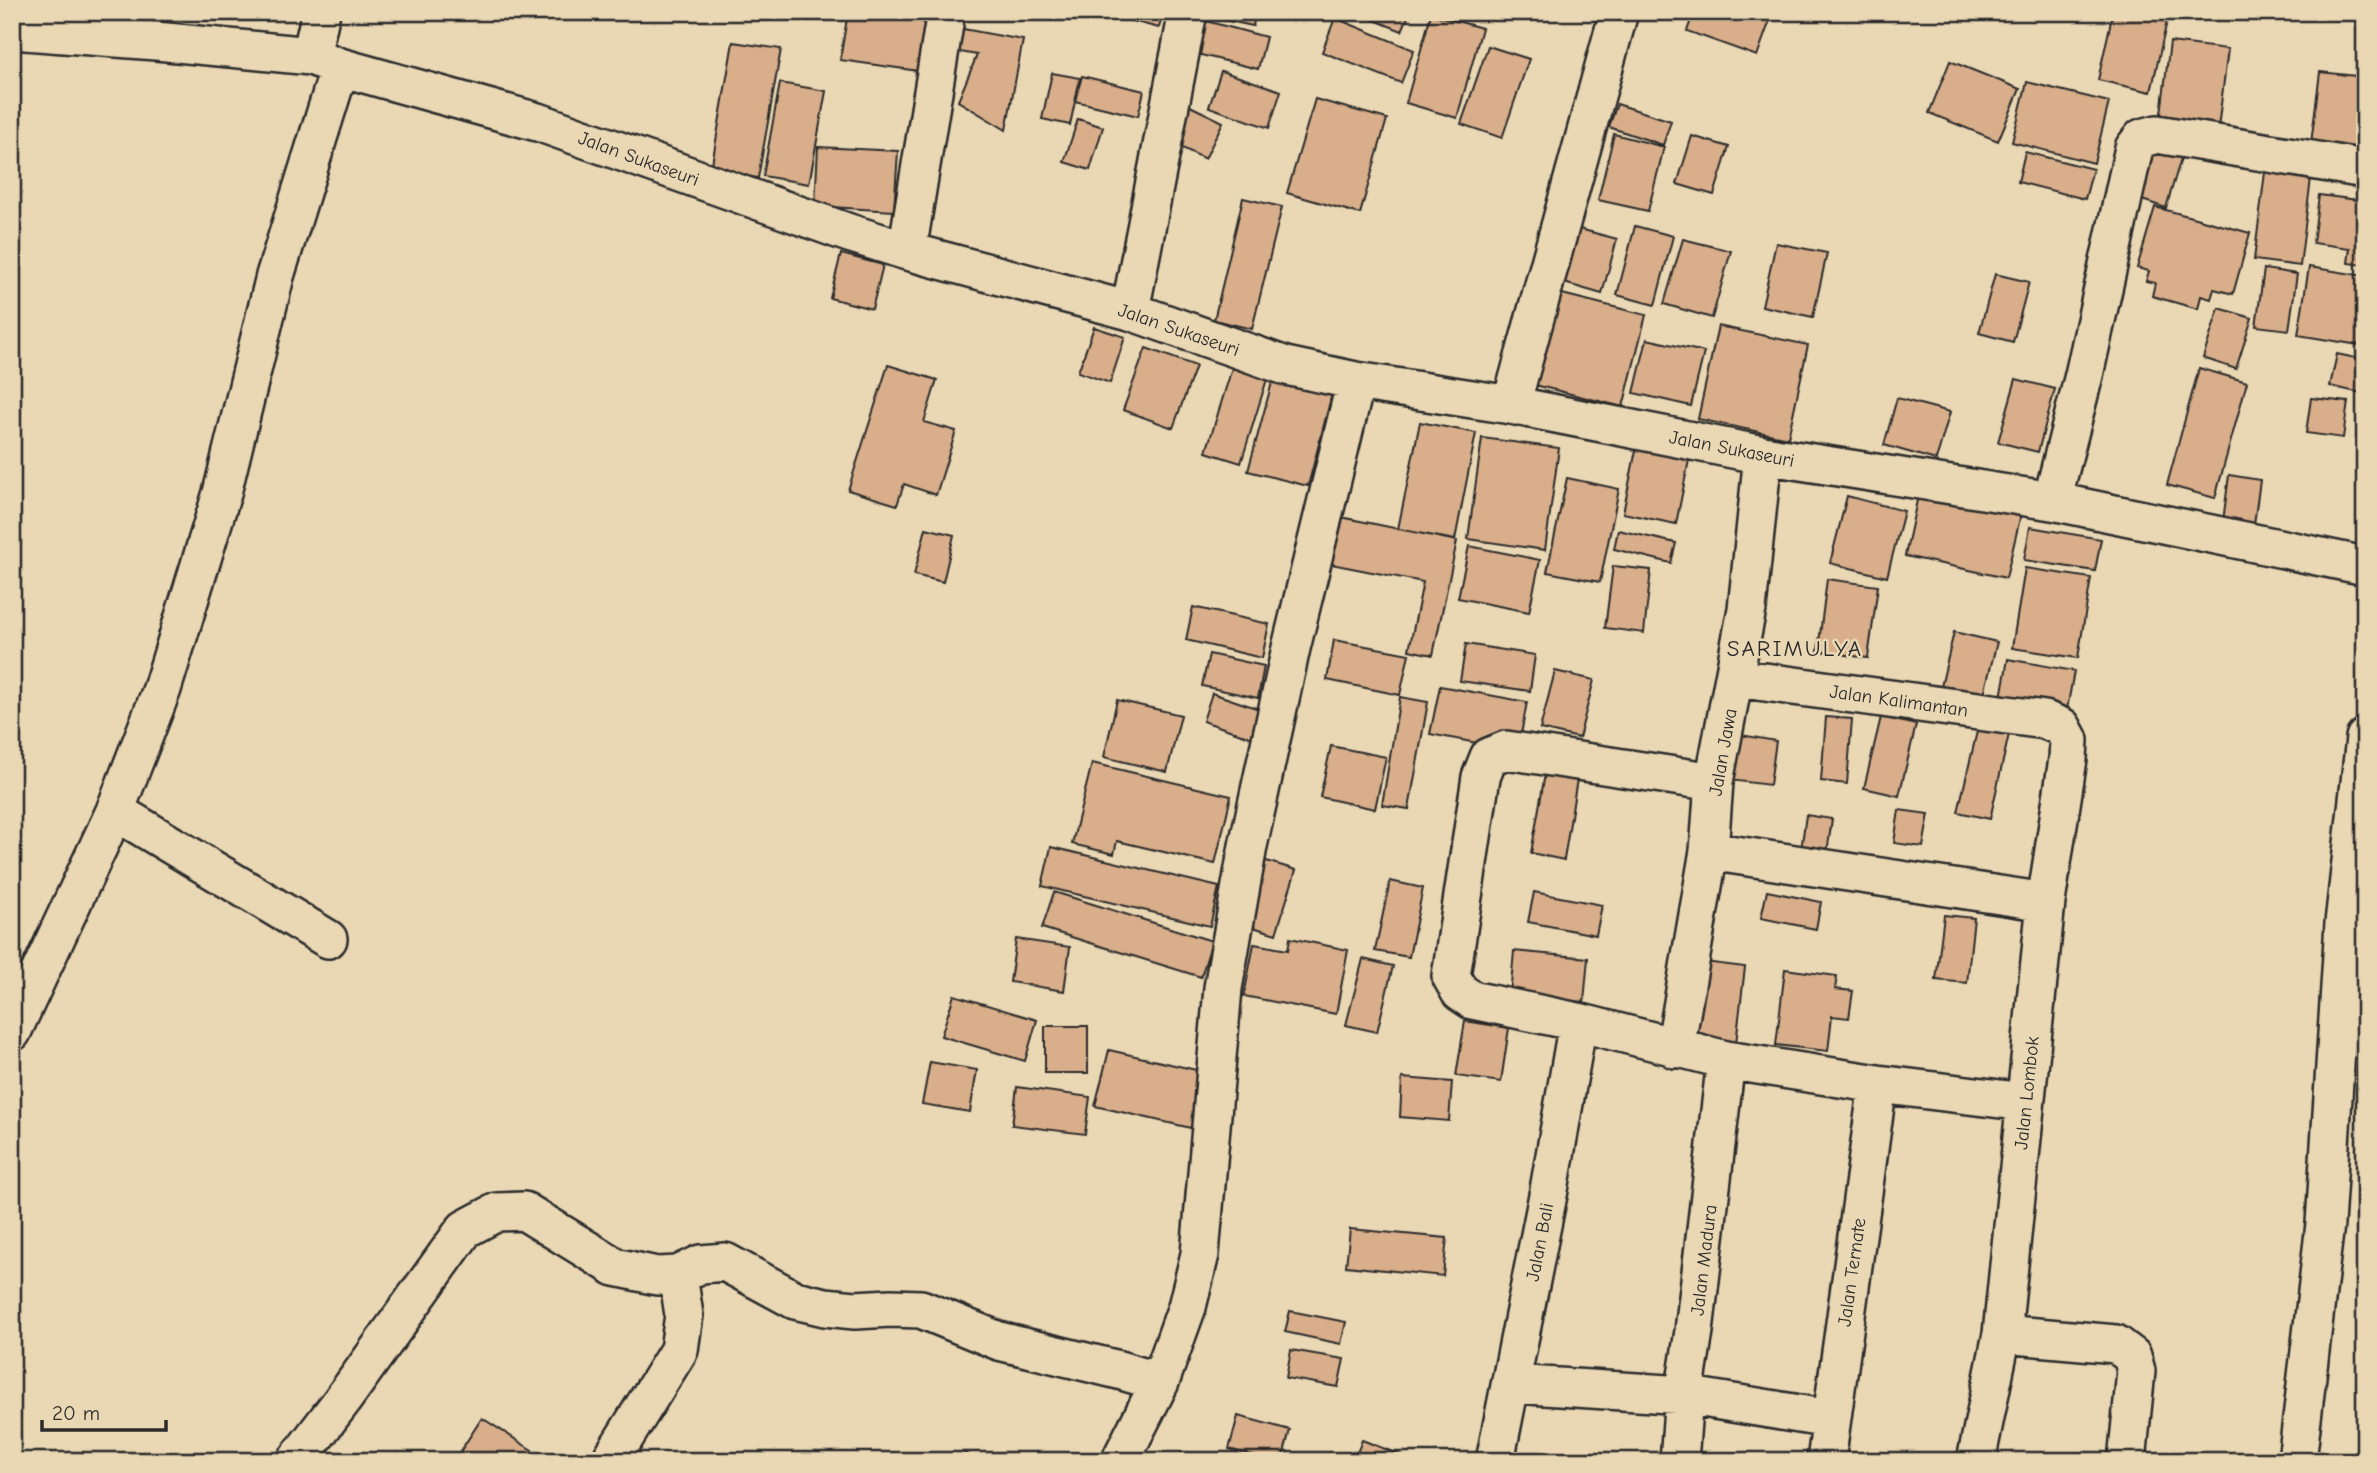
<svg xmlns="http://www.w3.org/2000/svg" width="2377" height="1473" viewBox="0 0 2377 1473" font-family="'Comic Neue',sans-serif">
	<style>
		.building { fill: #d9ae8a; stroke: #2b2b2b; stroke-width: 2 }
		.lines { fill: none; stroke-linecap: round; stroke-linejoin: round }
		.street-casing { stroke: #2b2b2b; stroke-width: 42 }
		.street { stroke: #ead8b5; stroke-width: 37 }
		.labels { text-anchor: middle; stroke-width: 5; stroke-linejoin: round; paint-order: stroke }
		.street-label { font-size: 19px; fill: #2b2b2b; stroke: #ead8b5 }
		.quarter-label { font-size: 23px; letter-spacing: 2px; fill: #2b2b2b; stroke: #ead8b5 }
	</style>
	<rect width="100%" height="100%" fill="#ead8b5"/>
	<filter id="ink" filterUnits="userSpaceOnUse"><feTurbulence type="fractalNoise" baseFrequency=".0143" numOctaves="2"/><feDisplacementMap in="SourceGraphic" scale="14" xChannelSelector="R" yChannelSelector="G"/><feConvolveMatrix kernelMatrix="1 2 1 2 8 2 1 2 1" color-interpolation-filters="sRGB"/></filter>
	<g filter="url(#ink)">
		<path class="building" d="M848 12H928L919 71 840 60Z
			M1027 12H1067L1066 20Z
			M1097 12H1163L1159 28Z
			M1201 12H1256L1253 26 1200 15Z
			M1354 12H1410L1402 31Z
			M1694 12H1773L1757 56 1687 31Z
			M2113 12H2169L2151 92 2098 80Z
			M1431 14 1482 28 1457 118 1406 103Z
			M1335 18 1414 50 1401 83 1322 52Z
			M1206 21 1266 37 1258 69 1197 54Z
			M958 28 1023 40 1006 130 958 101 977 55 954 51Z
			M733 42 781 49 758 178 711 170Z
			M2170 42 2228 49 2217 136 2159 129Z
			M1488 46 1529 59 1502 138 1461 124Z
			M1950 61 2020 89 1998 141 1929 113Z
			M1221 71 1281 91 1269 128 1209 107Z
			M2320 72 2365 77V150L2311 143Z
			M1052 73 1080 78 1070 125 1042 119Z
			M1082 76 1144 91 1138 116 1075 101Z
			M2027 82 2109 102 2094 163 2012 142Z
			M780 83 826 91 809 184 763 176Z
			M1315 99 1387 119 1360 214 1287 193Z
			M1186 104 1223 122 1205 159 1168 141Z
			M1617 104 1671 121 1663 145 1609 127Z
			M1078 119 1103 127 1090 170 1064 162Z
			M1614 134 1664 147 1648 211 1598 200Z
			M1692 136 1729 147 1714 195 1677 184Z
			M2146 144 2182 155 2166 208 2130 196Z
			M818 147 898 151 894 211 815 206Z
			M2025 152 2093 169 2085 199 2018 182Z
			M2266 164 2312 170 2300 266 2254 260Z
			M2319 195 2365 201V265L2348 263 2350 248 2313 243Z
			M1243 198 1282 207 1252 329 1214 320Z
			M2155 207 2250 233 2233 294 2214 289 2211 299 2201 296 2198 309 2152 296 2155 283 2146 281 2149 271 2137 268Z
			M1635 226 1673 236 1655 305 1617 295Z
			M1572 227 1617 239 1602 294 1557 281Z
			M1683 239 1731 251 1712 318 1664 304Z
			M1776 243 1827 253 1813 317 1762 306Z
			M841 254 883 265 872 309 830 298Z
			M2309 267 2365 276V346L2298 335Z
			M2264 269 2297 274 2289 330 2256 326Z
			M1995 274 2029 282 2013 342 1979 333Z
			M1554 292 1646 315 1623 407 1531 384Z
			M2219 308 2252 318 2236 369 2203 358Z
			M1718 326 1808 345 1788 438 1698 419Z
			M1094 327 1125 337 1110 383 1078 372Z
			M1647 339 1704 352 1691 406 1634 393Z
			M1146 348 1196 366 1173 428 1123 410Z
			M2337 354 2365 360V394L2330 386Z
			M888 365 937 380 924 422 956 431 936 495 904 484 897 505 848 490Z
			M1232 368 1267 379 1241 463 1206 452Z
			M2199 368 2247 382 2215 498 2167 485Z
			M1274 375 1333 390 1308 486 1248 471Z
			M2016 379 2055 389 2038 452 1998 442Z
			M1897 398 1950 412 1936 460 1884 445Z
			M2311 398 2348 402 2343 438 2306 433Z
			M1420 422 1476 433 1455 540 1398 529Z
			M1482 438 1559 448 1545 550 1468 539Z
			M1637 445 1690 455 1676 524 1623 513Z
			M2229 475 2260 480 2253 532 2222 529Z
			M1567 478 1619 489 1600 582 1547 572Z
			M1919 491 2021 514 2006 578 1905 556Z
			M1847 496 1904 511 1887 577 1830 563Z
			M1336 516 1457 541 1433 655 1409 650 1423 582 1326 563Z
			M2030 527 2101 539 2095 571 2024 560Z
			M926 528 954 535 943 582 914 575Z
			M1618 530 1676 543 1671 563 1614 549Z
			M1469 546 1540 560 1529 612 1458 598Z
			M1613 566 1651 570 1644 633 1605 628Z
			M2025 568 2091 578 2078 658 2012 648Z
			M1827 579 1878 586 1868 658 1818 651Z
			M1193 607 1269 624 1262 658 1186 640Z
			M1954 632 1997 642 1982 701 1940 691Z
			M1334 640 1409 654 1400 695 1327 680Z
			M1466 644 1535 655 1530 691 1460 681Z
			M1209 654 1264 666 1258 698 1202 686Z
			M2008 659 2074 671 2066 715 2000 703Z
			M1555 671 1594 680 1579 738 1540 729Z
			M1440 686 1527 702 1518 751 1430 734Z
			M1212 693 1262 710 1253 738 1203 721Z
			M1400 697 1428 702 1409 809 1382 805Z
			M1117 700 1181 715 1167 772 1104 757Z
			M1826 717 1852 719 1847 784 1821 781Z
			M1881 717 1916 725 1899 796 1864 788Z
			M1978 727 2009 734 1990 819 1958 812Z
			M1735 734 1776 741 1770 785 1729 780Z
			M1331 746 1386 757 1375 809 1320 797Z
			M1092 763 1231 796 1215 864 1117 841 1114 854 1072 844Z
			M1545 774 1577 779 1564 860 1531 853Z
			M1899 810 1929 814 1923 847 1894 843Z
			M1806 815 1832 819 1826 860 1800 857Z
			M1051 847 1219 887 1210 926 1042 886Z
			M1263 860 1296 870 1276 934 1243 924Z
			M1390 881 1423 888 1409 957 1375 951Z
			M1767 891 1821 902 1816 929 1761 918Z
			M1054 892 1212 941 1201 977 1042 928Z
			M1534 892 1602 905 1596 935 1528 922Z
			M1944 915 1974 918 1967 983 1936 980Z
			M1290 938 1348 950 1336 1014 1244 996 1254 944 1288 950Z
			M1016 939 1070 947 1064 991 1010 982Z
			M1514 951 1588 958 1584 1002 1510 995Z
			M1363 959 1393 966 1377 1032 1346 1025Z
			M1704 962 1745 967 1735 1052 1694 1047Z
			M1785 969 1837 976 1835 989 1853 991 1849 1018 1832 1016 1828 1051 1776 1045Z
			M954 995 1037 1020 1025 1061 941 1036Z
			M1465 1021 1509 1028 1501 1082 1456 1076Z
			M1045 1026H1088V1073H1045Z
			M1109 1050 1205 1072 1191 1128 1095 1106Z
			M930 1062 977 1070 970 1112 922 1104Z
			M1402 1078 1452 1082 1449 1121 1400 1117Z
			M1017 1087 1090 1097 1085 1134 1012 1125Z
			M1350 1229 1447 1238 1443 1276 1346 1266Z
			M1290 1311 1346 1322 1341 1344 1285 1332Z
			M1291 1350 1344 1359 1338 1387 1286 1378Z
			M1238 1416 1290 1430 1282 1461H1271L1229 1449Z
			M482 1418 532 1450 525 1461H454Z
			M1362 1440 1416 1461H1354Z
			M1181 1452 1209 1461H1179Z
			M964 1453 983 1461H961Z"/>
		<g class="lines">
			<g class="street-casing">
				<path id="street" d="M12 30 156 41 311 56 340 67 541 123 849 233 907 251 1130 311 1286 366 1356 381 1511 405 1763 455 2052 501 2365 566
					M311 56 321 12
					M907 251 946 12
					M1130 311 1188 12
					M1511 405 1619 12
					M2052 501 2084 375 2134 148 2142 138 2157 134 2365 169
					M1735 678 2045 720 2062 727 2069 740 2068 759 2046 902 2002 1334 1976 1461
					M1714 782 1506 750 1489 757 1481 777 1451 976 1460 992 1472 1000 1578 1022 1726 1060 1878 1084 2025 1102
					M115 811 328 939
					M1709 851 2046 902
					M12 1032 115 811 162 689 222 493 275 276 340 67
					M1675 1049 1709 851 1714 782 1747 609 1763 455
					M2002 1334 2116 1344 2132 1356 2136 1371 2127 1461
					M1511 1384 1684 1395 1830 1419
					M296 1461 341 1402 465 1229 497 1212 524 1211 615 1267 657 1276 678 1275 701 1264 725 1262 795 1300 825 1307 855 1310 891 1308 921 1309 999 1341 1119 1370 1160 1382
					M610 1461 679 1350 684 1315 678 1275
					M1120 1461 1160 1382 1187 1307 1200 1254 1223 988 1248 846 1291 648 1356 381
					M1495 1461 1549 1190 1578 1022
					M1679 1461 1684 1395 1694 1331 1726 1060
					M1826 1461 1878 1084
					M2297 1461 2325 1224 2344 923 2365 738"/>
			</g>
			<use href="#street" class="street"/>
		</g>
	</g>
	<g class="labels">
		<g class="street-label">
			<text transform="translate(639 158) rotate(20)" y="7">Jalan Sukaseuri</text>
			<text transform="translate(1179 329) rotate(19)" y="7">Jalan Sukaseuri</text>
			<text transform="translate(1732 448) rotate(11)" y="7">Jalan Sukaseuri</text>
			<text transform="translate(1899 700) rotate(8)" y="7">Jalan Kalimantan</text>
			<text transform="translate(1722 752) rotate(-80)" y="7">Jalan Jawa</text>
			<text transform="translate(2026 1093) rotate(-84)" y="7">Jalan Lombok</text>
			<text transform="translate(1539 1242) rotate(-79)" y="7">Jalan Bali</text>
			<text transform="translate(1703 1260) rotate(-83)" y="7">Jalan Madura</text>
			<text transform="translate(1851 1272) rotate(-82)" y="7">Jalan Ternate</text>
		</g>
		<g class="quarter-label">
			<text x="1795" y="656">SARIMULYA</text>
		</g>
	</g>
	<rect width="2377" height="1473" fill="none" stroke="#ead8b5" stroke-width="42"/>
	<rect x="21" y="21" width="2335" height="1431" fill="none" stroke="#2b2b2b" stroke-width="2.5" filter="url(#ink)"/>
	<path d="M42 1420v10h124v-10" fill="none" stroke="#2b2b2b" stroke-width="3.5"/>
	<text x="52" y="1420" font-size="21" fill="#2b2b2b" stroke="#ead8b5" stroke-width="5" paint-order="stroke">20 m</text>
</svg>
